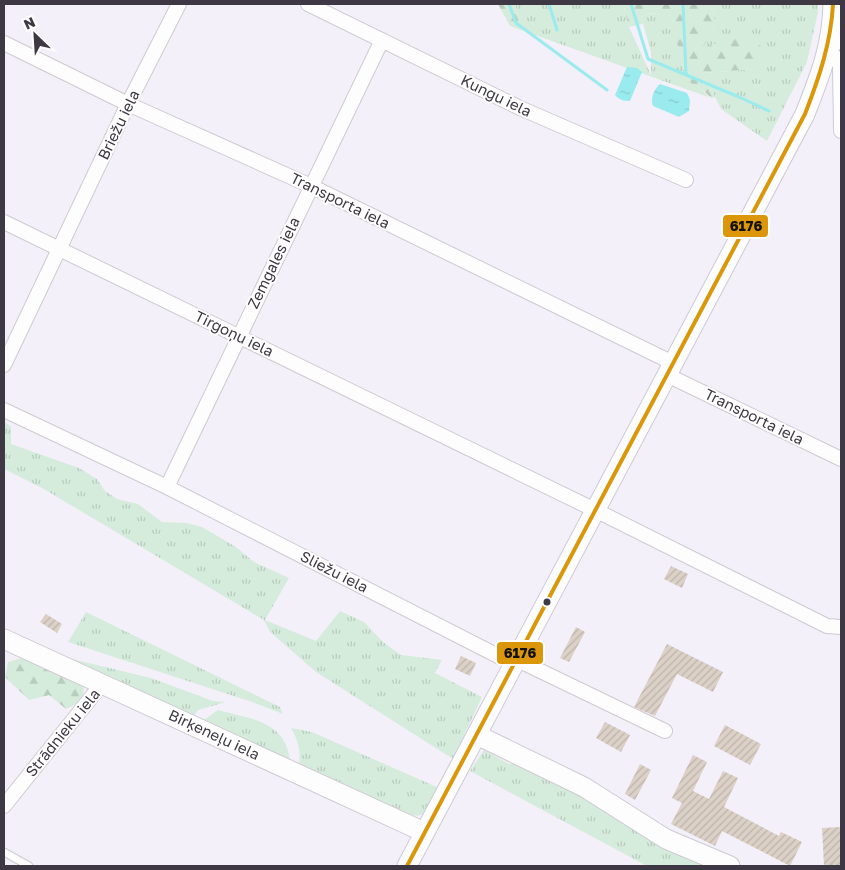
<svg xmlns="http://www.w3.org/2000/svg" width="845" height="870" viewBox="0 0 845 870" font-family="'Golos Text',sans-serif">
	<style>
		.grass { fill: url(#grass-tufts) }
		.forest { fill: url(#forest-firs) }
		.water { fill: url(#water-ripples) }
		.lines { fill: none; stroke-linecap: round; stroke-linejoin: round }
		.stream { stroke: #9aebee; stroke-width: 3 }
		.building { fill: url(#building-hatch) }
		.lane-casing { stroke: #cecad2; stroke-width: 9 }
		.street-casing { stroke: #cecad2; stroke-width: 16 }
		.secondary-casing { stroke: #cecad2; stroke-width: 21 }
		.lane { stroke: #fdfdfe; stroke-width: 7 }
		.street { stroke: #fdfdfe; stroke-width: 14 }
		.secondary { stroke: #fdfdfe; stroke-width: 19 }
		.bus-1-casing { stroke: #fff; stroke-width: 8 }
		.bus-1 { stroke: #db960a; stroke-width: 4 }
		.bus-dot { fill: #3d3843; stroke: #fff; stroke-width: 2 }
		.labels { text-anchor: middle; stroke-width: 4; stroke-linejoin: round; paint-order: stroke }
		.street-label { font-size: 15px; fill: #3d3843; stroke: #fff }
		.line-badge { stroke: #fff; stroke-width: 2 }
		.pale-badge-label { font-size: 14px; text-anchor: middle; font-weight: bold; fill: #111 }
	</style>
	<defs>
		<pattern id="grass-tufts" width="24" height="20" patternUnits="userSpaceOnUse" patternTransform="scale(1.25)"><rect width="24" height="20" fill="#d5ecdc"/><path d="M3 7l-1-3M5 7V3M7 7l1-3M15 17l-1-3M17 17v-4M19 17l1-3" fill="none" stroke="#b8cbbe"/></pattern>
		<pattern id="forest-firs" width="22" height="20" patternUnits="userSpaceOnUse" patternTransform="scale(1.25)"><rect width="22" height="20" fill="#d5ecdc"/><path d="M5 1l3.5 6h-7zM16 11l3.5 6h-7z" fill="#b8cbbe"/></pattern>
		<pattern id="water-ripples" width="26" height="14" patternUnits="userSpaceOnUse" patternTransform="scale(1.25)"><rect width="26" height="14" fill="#9aebee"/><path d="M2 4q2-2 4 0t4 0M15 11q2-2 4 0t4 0" fill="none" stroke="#86cacd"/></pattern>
		<pattern id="building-hatch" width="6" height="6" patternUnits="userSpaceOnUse" patternTransform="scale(1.25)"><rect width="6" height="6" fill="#dcd1c7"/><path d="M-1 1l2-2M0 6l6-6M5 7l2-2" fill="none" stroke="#beb4ac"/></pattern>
	</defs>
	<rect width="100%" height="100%" fill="#f4f0f9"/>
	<path class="grass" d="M515 4H623L629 27 651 75V52L641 17 653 13 672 18 686 79 703 90 708 97 510 26 519 20Z
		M710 4H818V12L807 62 767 141 721 109 703 73 753 69 702 48 716 24Z
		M4 421 11 427V444L79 468 97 479 105 491 117 499 138 504 162 522 187 523 202 527 236 547 254 562 289 578 265 620 316 641 340 611 364 622 383 642 401 655 442 660 435 673 482 697 453 759 316 672 270 632 264 620 42 488 4 469Z
		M86 612 280 707 283 714 252 702 68 642Z
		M51 654 151 678 213 701 226 702 198 710 193 717Z
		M218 710C250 719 284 720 290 759L211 725 204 720Z
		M291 728 312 732 439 788 427 812 418 816 394 812 299 765C301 750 298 741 291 728Z
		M484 750 509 764 519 763 714 866H647L470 771Z"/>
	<path class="forest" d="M498 4H515L519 20 510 26Z
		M623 4H710L716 24 703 47 733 39 754 41 768 52 754 69 703 73 715 97 711 98 703 90 686 80 672 19 653 13 641 17 643 24 629 27Z
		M24 657 84 686C84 701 79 703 66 709L49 695 29 700 5 677 8 662Z"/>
	<path class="water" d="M627 67 637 68 642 72 630 101C624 101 619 100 615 95Z
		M660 84 687 93 690 100 689 111 679 117 653 106C650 99 654 89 660 84Z"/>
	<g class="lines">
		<path class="stream" d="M509 4 516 23 607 90
			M549 4 557 30
			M631 4 648 59 739 97 769 111
			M683 4 686 74"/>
	</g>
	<path class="building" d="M671 566 688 574 682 588 664 579Z
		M46 614 62 624 57 633 40 622Z
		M576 627 585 632 569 662 560 658Z
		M667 644 723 672 713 692 677 674 655 716 634 707Z
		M461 656 476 663 470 676 455 669Z
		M605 722 630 735 621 752 596 738Z
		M725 725 761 744 750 765 714 746Z
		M693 755 707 762 693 791 709 799 723 771 738 778 724 807 779 836 781 832 802 842 790 866 722 831 715 846 671 824 682 803 672 798Z
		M640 764 651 770 635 800 625 794Z
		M841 827V865L824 866 822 828Z"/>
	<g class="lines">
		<g class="lane-casing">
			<path id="lane" d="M4 852 29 866"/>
		</g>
		<g class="street-casing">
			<path id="street" d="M308 4 520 108 686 180
				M841 41 828 47 840 65 841 131
				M4 43 128 104 311 186 673 363
				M4 222 595 510 827 626 841 627
				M4 365 128 104 179 4
				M667 375 841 459
				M4 410 167 487 502 658 526 664 665 731
				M167 487 382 40
				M4 806 102 684"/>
		</g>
		<g class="secondary-casing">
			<path id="secondary" d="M4 639 424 832
				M477 735 584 787 666 839 730 866
				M407 866 805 114C820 76 832 46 833 4"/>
		</g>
		<use href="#lane" class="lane"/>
		<use href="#street" class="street"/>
		<use href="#secondary" class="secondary"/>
		<g class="bus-1-casing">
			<path id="bus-1" d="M407 866 805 114C819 78 831 43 833 4"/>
		</g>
		<use href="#bus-1" class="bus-1"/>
	</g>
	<circle class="bus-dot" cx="547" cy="602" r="4.5"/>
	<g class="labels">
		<g class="street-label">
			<text transform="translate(496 96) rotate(26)" y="5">Kungu iela</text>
			<text transform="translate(119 125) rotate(-64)" y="5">Briežu iela</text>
			<text transform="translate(340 201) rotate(26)" y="5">Transporta iela</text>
			<text transform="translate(274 263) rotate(-64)" y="5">Zemgales iela</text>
			<text transform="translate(234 334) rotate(26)" y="5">Tirgoņu iela</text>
			<text transform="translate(754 417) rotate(26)" y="5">Transporta iela</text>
			<text transform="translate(334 572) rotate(27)" y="5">Sliežu iela</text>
			<text transform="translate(63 733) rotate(-51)" y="5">Strādnieku iela</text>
			<text transform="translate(214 735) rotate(25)" y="5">Birķeneļu iela</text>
		</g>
	</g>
	<g class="line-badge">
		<rect x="722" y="214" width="47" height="24" rx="5" fill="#db960a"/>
		<rect x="496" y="641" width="48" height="24" rx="5" fill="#db960a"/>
	</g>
	<g class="pale-badge-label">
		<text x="746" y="231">6176</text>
		<text x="520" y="658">6176</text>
	</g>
	<rect width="845" height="870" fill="none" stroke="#3d3843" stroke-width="10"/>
	<g transform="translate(35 35) rotate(335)" stroke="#ffffff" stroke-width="4" paint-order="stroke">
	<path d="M0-4L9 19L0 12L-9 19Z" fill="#3d3843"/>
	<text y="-8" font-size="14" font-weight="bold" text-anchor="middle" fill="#3d3843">N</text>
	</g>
</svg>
